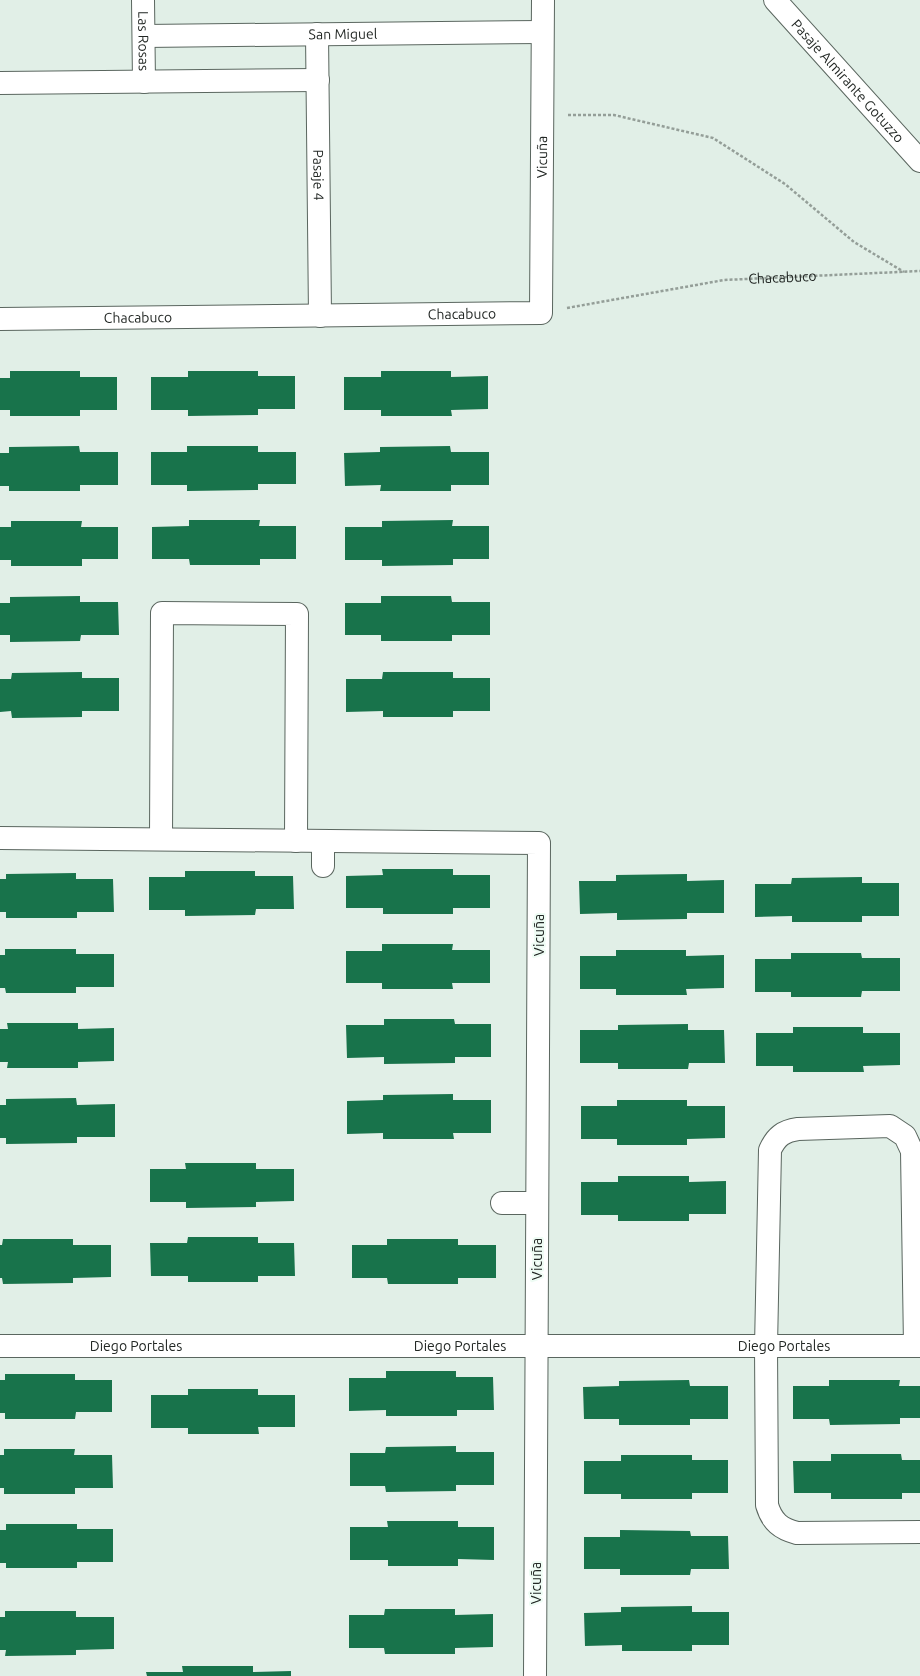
<svg xmlns="http://www.w3.org/2000/svg" width="920" height="1676" viewBox="0 0 920 1676" font-family="Ubuntu,sans-serif">
	<style>
		.building { fill: #18734b }
		.lines { fill: none; stroke-linecap: round; stroke-linejoin: round }
		.minor-casing { stroke: #5a665f; stroke-width: 24 }
		.path { stroke: #949e98; stroke-width: 2.5; stroke-dasharray: 3 2; stroke-linecap: butt }
		.minor { stroke: #fff; stroke-width: 22 }
		.labels { text-anchor: middle; stroke-width: 4; stroke-linejoin: round; paint-order: stroke }
		.street-label { font-size: 14px; fill: #222724; stroke: #eefcf4 }
	</style>
	<rect width="100%" height="100%" fill="#e1efe7"/>
	<path class="building" d="M10 371H80V377H117V410H80V416H10V410H0V378H10Z
		M188 371H258V376H295V409H258V415L188 416V410H151V377H188Z
		M381 371H451V377L488 376V409L451 410 452 416H381V410H344V377H381Z
		M79 446 80 452H118V485H80V491H9V486H0V453H9V447Z
		M187 446H258V452H296V484H258V490L187 491V485H151V452H187Z
		M450 446 451 452H489V485H451V491H380L381 485 345 486 344 453 380 452V447Z
		M189 520H260L259 526H296V559H260V565H190L189 559H152V527L189 526Z
		M453 520 452 526H489V559H453V565L382 566V560H345V527H382V521Z
		M11 521H82L81 527H118V559H82V566H11V560H0V527H11Z
		M80 596V602H118L119 635H81L80 641 10 642V635H0V603H10V597Z
		M381 596H451L452 602H490V635H452V641H381V635H345V603H381Z
		M82 672V678H119V711H82V717L12 718 11 711 0 712V679H11L12 673Z
		M383 672H453V678H490V711H453V717H383V711L346 712V679H382Z
		M382 869H453V875H490V908H453V914H383V908H346V876L383 875Z
		M185 871H255V876H293L294 909H256L255 915 185 916V910H149V877H185Z
		M76 873V879H113L114 912H77V918H6V912H0V879H6V874Z
		M687 874V881L724 880V913H687V919L617 920V913L580 914 579 881H616V875Z
		M862 877V883H899V916H862V922H792V916L755 917V884H791L792 878Z
		M382 944H453L452 950H490V983H452L453 989H382V983H346V951H382Z
		M5 949H76V954H114V987H76V993H6L5 988H0V955H5Z
		M616 950H686V956L724 955V988L686 989 687 995H616V989H580V956H616Z
		M791 953H861L862 958H900V991H862L861 997H791V992H755V959H791Z
		M384 1019H454L455 1024H491V1057H455V1063L384 1064V1057L347 1058 346 1025H384Z
		M7 1023H78V1029L114 1028V1061L78 1062V1068H7L8 1062H0V1029H8Z
		M688 1024V1030H724L725 1063H689L688 1069H618V1063H580V1030H618V1025Z
		M793 1027H863V1033H900V1065L863 1066 864 1072H793V1066H756V1033H793Z
		M453 1094V1100H491V1133H453L454 1139H383V1133L347 1134V1101L383 1100V1095Z
		M76 1098 77 1105 115 1104V1137H77V1143L6 1144V1138H0V1105H6V1099Z
		M617 1100H687V1106H725V1138L687 1139V1145H617V1139H581V1106H617Z
		M185 1163H256V1169H294V1201L256 1202V1207L186 1208V1202H150V1169H186Z
		M618 1176H689V1182L726 1181V1214H689V1221H618V1215H581V1182H618Z
		M188 1237H258V1243H294L295 1276H258V1282H188V1276H151L150 1243H187Z
		M3 1239H73V1245H111V1277L73 1278V1283L3 1284 2 1278H0V1245H2Z
		M387 1239H458V1245H496V1278H458V1284H388L387 1278H352V1245H387Z
		M386 1371H456V1377H493L494 1410H457V1416H386V1410L349 1411V1378H386Z
		M5 1374H75V1380H112V1412H76L75 1419H5V1413H0V1380H5Z
		M689 1380 690 1386H728V1419H690V1425H619V1419H584L583 1387 619 1386V1381Z
		M829 1380H900L899 1386H920V1418H900V1424L830 1425 829 1419H793V1386H829Z
		M188 1389H258V1395H295V1427H258L259 1434H188V1428H151V1395H188Z
		M456 1446V1452H494V1485H456V1491L386 1492 385 1486H350V1453H385L386 1447Z
		M4 1449H75L74 1455H112L113 1488H75V1494H4V1488H0V1455H4Z
		M831 1454H901L902 1460H920V1493H902V1499H831V1493H794L793 1461H831Z
		M621 1455H692V1460H728V1493H692V1499H621V1494H584V1461H621Z
		M387 1521H458V1527H494V1560L458 1559V1566H388V1560H350V1527H388Z
		M6 1524H77V1529H113V1562H77V1568H6V1563H0V1530H6Z
		M620 1530 690 1531 691 1536H728L729 1569H691L690 1575H620V1569H584V1537H620Z
		M692 1606V1612H729V1645H692V1651H622V1645L585 1646 584 1613 621 1612V1607Z
		M385 1609H455V1615L493 1614V1647L455 1648V1654H385L384 1648H349V1615H384Z
		M5 1611H76V1617H114V1649L76 1650V1655L5 1656 6 1650H0V1617H5Z
		M182 1666H253V1672L291 1671V1676H147L146 1672H183Z"/>
	<g class="lines">
		<g class="minor-casing">
			<g id="minor">
				<path id="s2" d="M143 0 144 82"/>
				<path id="s3" d="M775 0 920 161"/>
				<path id="s4" d="M317 34 320 316"/>
				<path id="s5" d="M144 36 542 32"/>
				<path d="M0 83 318 80"/>
				<path id="s6" d="M0 319 541 313 543 0"/>
				<path d="M0 838 539 843 535 1676"/>
				<path d="M161 839 162 613 297 614 296 841"/>
				<path d="M323 866V841"/>
				<path d="M502 1203H537"/>
				<path id="s7" d="M0 1346H920"/>
				<path d="M915 1346 912 1151 905 1136 890 1126 798 1129C783 1131 776 1137 770 1150L766 1347 767 1505C772 1522 781 1529 797 1533L920 1532"/>
			</g>
		</g>
		<g class="path">
			<path d="M568 115H614L713 138 785 184 854 242 904 272"/>
			<path id="s1" d="M567 308 724 280 920 271"/>
		</g>
		<use href="#minor" class="minor"/>
	</g>
	<g class="labels">
		<g class="street-label">
			<text dy="5" stroke="none"><textPath href="#s5" startOffset="199">San Miguel</textPath></text>
			<text dy="5" stroke="none"><textPath href="#s2" startOffset="41">Las Rosas</textPath></text>
			<text dy="5" stroke="none"><textPath href="#s3" startOffset="109">Pasaje Almirante Gotuzzo</textPath></text>
			<text dy="5" stroke="none"><textPath href="#s6" startOffset="697">Vicuña</textPath></text>
			<text dy="5" stroke="none"><textPath href="#s4" startOffset="141">Pasaje 4</textPath></text>
			<text dy="5" stroke="none"><textPath href="#s1" startOffset="218">Chacabuco</textPath></text>
			<text dy="5" stroke="none"><textPath href="#s6" startOffset="462">Chacabuco</textPath></text>
			<text dy="5" stroke="none"><textPath href="#s6" startOffset="138">Chacabuco</textPath></text>
			<text transform="translate(539 935) rotate(-90)" y="5">Vicuña</text>
			<text transform="translate(537 1259) rotate(-90)" y="5">Vicuña</text>
			<text dy="5" stroke="none"><textPath href="#s7" startOffset="136">Diego Portales</textPath></text>
			<text dy="5" stroke="none"><textPath href="#s7" startOffset="460">Diego Portales</textPath></text>
			<text dy="5" stroke="none"><textPath href="#s7" startOffset="784">Diego Portales</textPath></text>
			<text transform="translate(536 1583) rotate(-90)" y="5">Vicuña</text>
		</g>
	</g>
</svg>
